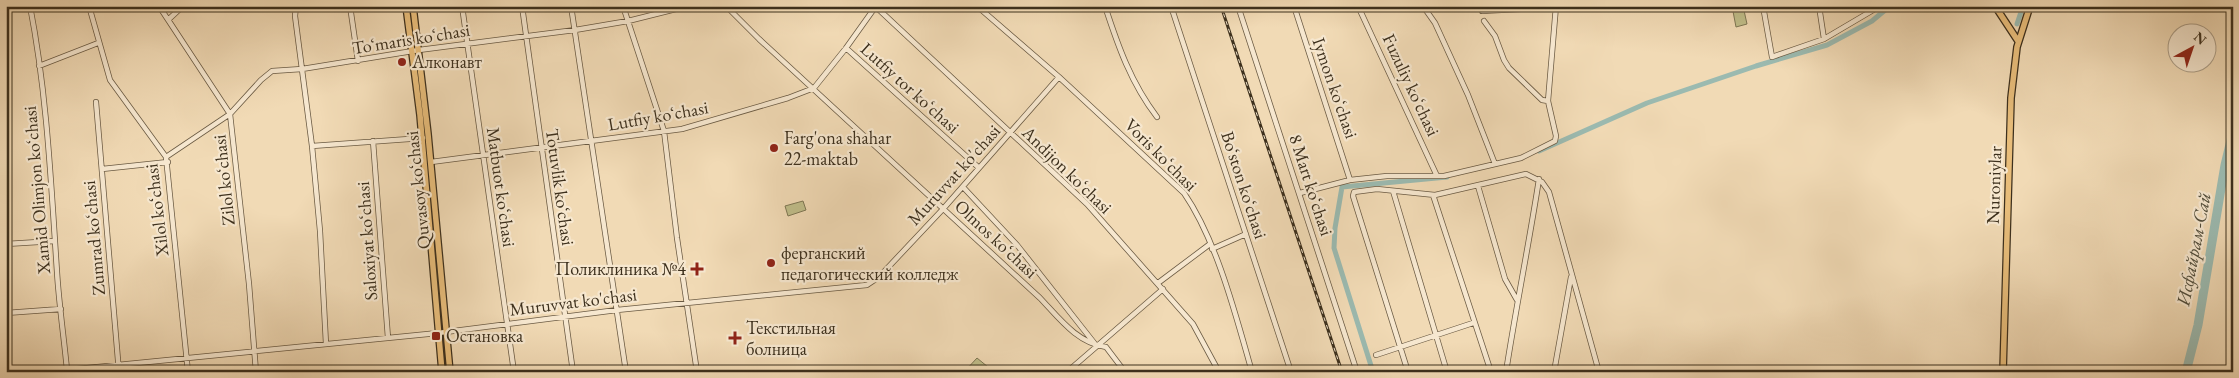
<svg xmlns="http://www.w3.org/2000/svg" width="2239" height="378" viewBox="0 0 2239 378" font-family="'EB Garamond',serif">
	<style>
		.forest { fill: url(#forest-firs); stroke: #7e7754 }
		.pitch { fill: #c0be8a; stroke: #7e7754 }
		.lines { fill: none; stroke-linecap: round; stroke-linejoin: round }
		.canal { stroke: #9bbab0; stroke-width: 5 }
		.river { stroke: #9bbab0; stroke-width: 9 }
		.minor-casing { stroke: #6a5a43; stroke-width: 6 }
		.major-casing { stroke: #3d301d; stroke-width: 8 }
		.minor { stroke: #f6e7cf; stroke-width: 4.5 }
		.major { stroke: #e8bd7a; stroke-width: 5.5 }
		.rail-casing { stroke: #3d301d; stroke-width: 3 }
		.rail { stroke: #f6e7cf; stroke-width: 1; stroke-dasharray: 4; stroke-linecap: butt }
		.poi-dot { fill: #8f2418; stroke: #f6e7cf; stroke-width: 2 }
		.labels { text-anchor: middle; stroke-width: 4.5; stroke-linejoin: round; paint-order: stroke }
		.street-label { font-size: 18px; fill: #3d301d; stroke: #f6e7cf }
		.poi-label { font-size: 18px; fill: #3d301d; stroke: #f6e7cf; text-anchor: start }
		.water-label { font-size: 19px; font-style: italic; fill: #504c3a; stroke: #f6e7cf }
	</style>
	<defs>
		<pattern id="forest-firs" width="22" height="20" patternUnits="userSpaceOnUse" patternTransform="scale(1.25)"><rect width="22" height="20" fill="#c0be8a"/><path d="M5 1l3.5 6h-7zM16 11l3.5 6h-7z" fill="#9d9b70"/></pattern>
	</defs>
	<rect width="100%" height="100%" fill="#f1dab5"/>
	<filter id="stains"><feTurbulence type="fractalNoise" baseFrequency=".004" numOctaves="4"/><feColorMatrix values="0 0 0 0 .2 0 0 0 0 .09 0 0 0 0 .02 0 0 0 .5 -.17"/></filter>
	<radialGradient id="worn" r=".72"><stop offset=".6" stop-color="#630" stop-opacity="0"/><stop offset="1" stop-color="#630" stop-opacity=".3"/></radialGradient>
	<path class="forest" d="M1732 6H1743L1747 24 1736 27Z"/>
	<path class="pitch" d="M803 201 806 210 788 216 785 206Z
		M977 358 988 367 983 372H964Z"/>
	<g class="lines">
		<path class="canal" d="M2017 24 2023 6
			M1539 151 1647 103 1756 66 1827 45 1872 21 1890 6
			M1373 372 1334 248 1335 228 1342 187 1447 177"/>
		<path class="river" d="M2186 372 2198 325 2225 165 2233 132"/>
		<g class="minor-casing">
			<path id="minor" d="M30 6C47 93 51 183 57 272 59 305 64 338 67 370
				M89 6 110 80 166 157 188 372
				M159 6 230 114 249 284 256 372
				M296 6 295 16 312 146 320 231 326 344
				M350 6 358 61
				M462 6 514 372
				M522 6 573 372
				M571 6 626 372
				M623 6 664 131 677 238 697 372
				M726 6 759 39 1040 298C1059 318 1077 343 1106 347L1125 372
				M875 6 1087 204 1193 324 1219 372
				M977 6 1059 77 1184 193C1217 241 1236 316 1252 372
				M1105 6C1118 46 1131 83 1157 117
				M1171 6 1291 372
				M1238 6 1357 372
				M1294 6 1350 180
				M1358 6 1437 176
				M1423 6 1435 23 1468 95 1495 164
				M1763 6 1772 57 1824 39 1880 6
				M1819 6 1824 39
				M1482 11 1556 7
				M169 19 183 6
				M1484 21 1495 36 1504 60 1509 68 1542 100 1548 101
				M846 48 978 167
				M39 66 98 43
				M96 102 119 372
				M373 141 388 338
				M312 146 423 138
				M166 157 230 114 261 80 272 71 302 69 419 50 575 30 628 21 688 6
				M431 162 682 129 788 98 814 88 846 48 876 6
				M102 169 168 162
				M1478 186 1505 279 1517 300
				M963 187 1017 245 1095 344
				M1393 191 1447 372
				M1300 193 1350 180 1387 176H1444L1521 158 1555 141 1556 136 1548 101 1556 6
				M1433 195 1491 372
				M6 244 55 241
				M1212 249 1246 234
				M1158 283 1210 244
				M6 313 61 309
				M1376 355 1473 323
				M67 370 438 333 617 310 867 285 879 277 943 209 1059 77
				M1067 372 1163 289
				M1408 372 1353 196 1354 192 1377 189 1435 195 1526 174 1542 182 1549 192 1599 372
				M1506 372C1516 307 1529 244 1539 179
				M1554 372 1571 277"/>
		</g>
		<g class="major-casing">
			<path id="major" d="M406 6 420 115 442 372
				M413 6 428 134 450 372
				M1995 6 2018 41
				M2003 372 2011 98 2017 47 2030 6"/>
		</g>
		<use href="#minor" class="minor"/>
		<use href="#major" class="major"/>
		<g class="rail-casing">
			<path id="rail" d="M1221 6 1342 372"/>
		</g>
		<use href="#rail" class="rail"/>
	</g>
	<g class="poi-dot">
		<circle cx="402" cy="62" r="5"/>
		<circle cx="774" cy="148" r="5"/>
		<circle cx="771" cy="263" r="5"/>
		<path d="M694.5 261.5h5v5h5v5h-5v5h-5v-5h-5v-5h5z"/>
		<rect x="431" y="331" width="10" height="10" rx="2.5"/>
		<path d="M732.5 330.5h5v5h5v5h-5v5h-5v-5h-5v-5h5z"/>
	</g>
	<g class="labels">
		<g class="street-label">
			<text transform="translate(411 39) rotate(-9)" y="6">Toʻmaris koʻchasi</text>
			<text transform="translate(1411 85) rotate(65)" y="6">Fuzuliy koʻchasi</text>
			<text transform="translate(910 88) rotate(42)" y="6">Lutfiy tor koʻchasi</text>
			<text transform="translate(1335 88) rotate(71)" y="6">Iymon koʻchasi</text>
			<text transform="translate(658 116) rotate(-10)" y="6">Lutfiy koʻchasi</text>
			<text transform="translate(1161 155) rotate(45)" y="6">Voris koʻchasi</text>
			<text transform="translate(1067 170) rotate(44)" y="6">Andijon koʻchasi</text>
			<text transform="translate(954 175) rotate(-48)" y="6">Muruvvat ko'chasi</text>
			<text transform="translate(224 180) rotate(-96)" y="6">Zilol koʻchasi</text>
			<text transform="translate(1244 185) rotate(72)" y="6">Boʻston koʻchasi</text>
			<text transform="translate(1311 185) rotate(72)" y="6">8 Mart koʻchasi</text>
			<text transform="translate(1994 185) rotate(-88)" y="6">Nuroniylar</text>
			<text transform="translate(501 187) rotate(82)" y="6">Matbuot koʻchasi</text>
			<text transform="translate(560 187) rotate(82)" y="6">Totuvlik koʻchasi</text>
			<text transform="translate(37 190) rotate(-95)" y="6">Xamid Olimjon koʻchasi</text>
			<text transform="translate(418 190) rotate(-96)" y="6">Quvasoy koʻchasi</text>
			<text transform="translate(157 210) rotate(-97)" y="6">Xilol koʻchasi</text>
			<text transform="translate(94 238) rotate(-95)" y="6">Zumrad koʻchasi</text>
			<text transform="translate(996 239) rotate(43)" y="6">Olmos koʻchasi</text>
			<text transform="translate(367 241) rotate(-94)" y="6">Saloxiyat koʻchasi</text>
			<text transform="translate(573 302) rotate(-7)" y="6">Muruvvat ko'chasi</text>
		</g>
		<g class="poi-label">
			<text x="412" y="68">Алконавт</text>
			<text x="784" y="144">Farg'ona shahar<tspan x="784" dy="21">22-maktab</tspan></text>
			<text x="781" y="259">ферганский<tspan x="781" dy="21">педагогический колледж</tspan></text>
			<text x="686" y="275" text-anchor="end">Поликлиника №4</text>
			<text x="746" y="334">Текстильная<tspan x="746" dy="21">болница</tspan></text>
			<text x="446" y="342">Остановка</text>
		</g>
		<g class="water-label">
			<text transform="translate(2193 249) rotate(-79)" y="7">Исфайрам-Сай</text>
		</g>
	</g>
	<rect width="2239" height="378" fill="none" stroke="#f1dab5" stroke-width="25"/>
	<rect x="8" y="8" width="2224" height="363" fill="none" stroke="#3d301d" stroke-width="2.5"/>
	<rect x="12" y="12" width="2214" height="353" fill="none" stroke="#3d301d"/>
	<g transform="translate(2192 48) rotate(40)"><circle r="24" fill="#f6e7cf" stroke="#ac9e88"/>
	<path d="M0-4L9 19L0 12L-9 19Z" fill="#8f2418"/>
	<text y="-8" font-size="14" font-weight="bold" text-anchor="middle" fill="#3d301d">N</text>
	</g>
	<rect width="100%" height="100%" filter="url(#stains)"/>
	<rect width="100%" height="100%" fill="url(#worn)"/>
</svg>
